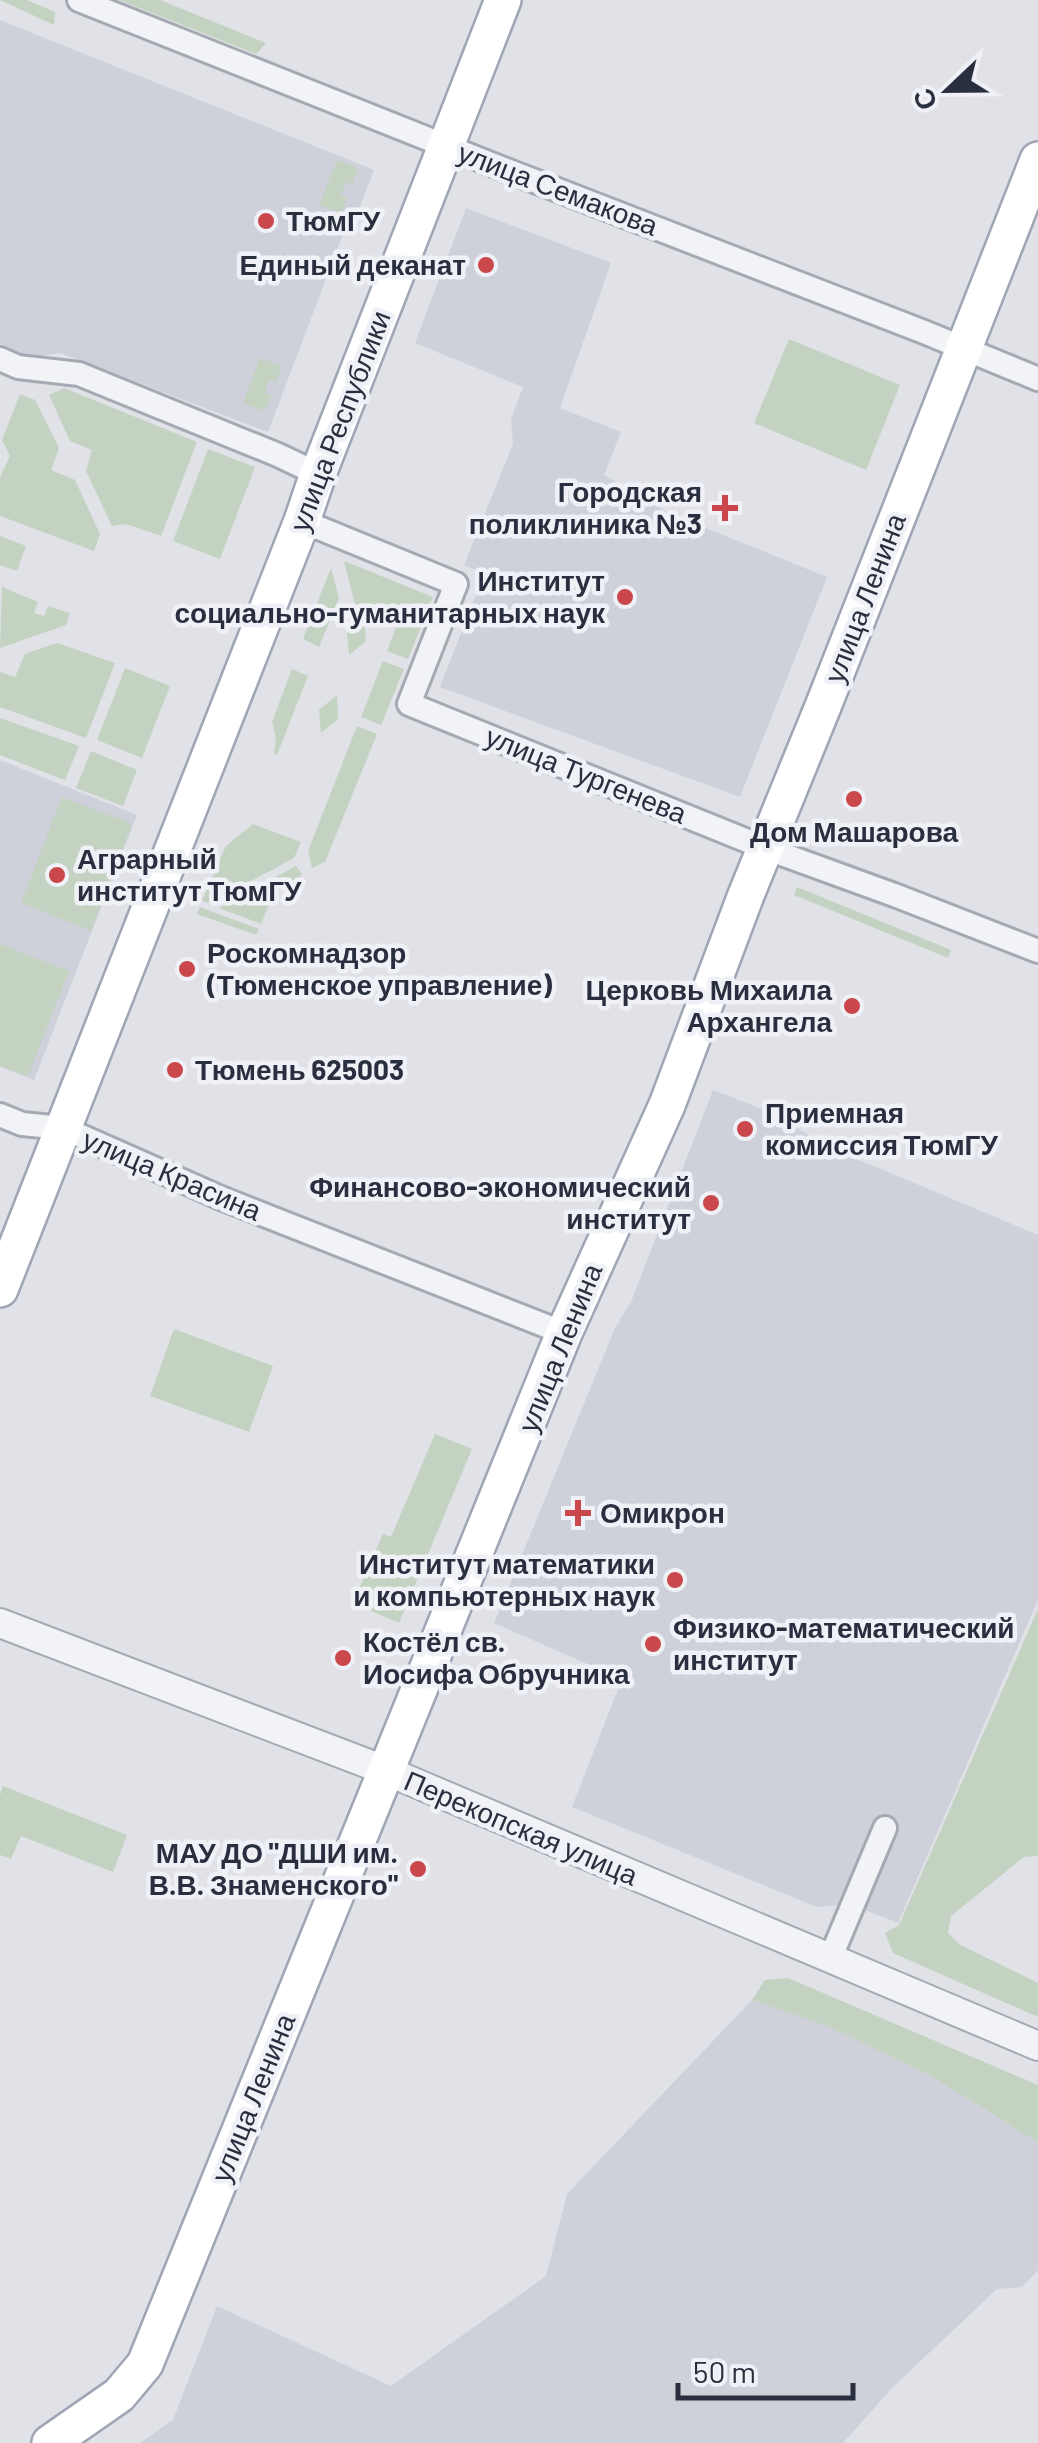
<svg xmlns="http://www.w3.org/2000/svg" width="1038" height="2443" viewBox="0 0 1038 2443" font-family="Barlow,sans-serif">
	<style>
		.built { fill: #ced1da }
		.green { fill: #c3d2c1 }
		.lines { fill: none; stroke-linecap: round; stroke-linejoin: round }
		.minor-casing { stroke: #a5a9b2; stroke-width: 28 }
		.tertiary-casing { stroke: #a5a9b2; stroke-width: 32 }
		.primary-casing { stroke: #9fa5b4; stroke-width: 40 }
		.minor { stroke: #f2f3f7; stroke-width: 22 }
		.tertiary { stroke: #f2f3f7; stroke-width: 28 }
		.primary { stroke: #fff; stroke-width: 35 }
		.poi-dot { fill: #ca484c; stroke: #eff1f6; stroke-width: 4 }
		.labels { text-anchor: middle; stroke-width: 9; stroke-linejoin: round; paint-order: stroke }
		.street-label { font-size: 28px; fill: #292f3f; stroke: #eff1f6 }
		.poi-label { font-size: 28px; font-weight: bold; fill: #292f3f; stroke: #eff1f6; text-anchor: start }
	</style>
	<rect width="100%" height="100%" fill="#e0e2e8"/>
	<path class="built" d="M0 20 374 170 357 214 351 213 268 432 60 353 31 358 0 344Z
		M466 208 611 263 560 408 621 432 604 475 669 513 827 577 740 797 440 687 484 574 464 565 513 444 511 419 523 387 415 343Z
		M0 760 137 815 34 1080 0 1067Z
		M713 1090 775 1114 826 1146 1038 1235V1600L898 1923 849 1904 817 1907 572 1807 622 1679 494 1623 615 1328 631 1302Z
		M752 2000 827 2026 927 2074 1038 2142V2270L1022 2287 997 2289 892 2388 843 2443H140L173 2420 217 2306 391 2386 546 2276 567 2194Z"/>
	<path class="green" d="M0 0H27L55 12 54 25Z
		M119 0H160L266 43 256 54Z
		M337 160 358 168 352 184 346 182 341 195 347 198 341 213 319 205Z
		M789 339 900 385 866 470 754 423Z
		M260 358 282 366 276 382 269 380 265 393 271 395 265 411 243 403Z
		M64 388 197 442 161 536 126 524 112 526 86 471 92 450 70 441 49 395Z
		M20 394 35 400 59 448 51 470 75 480 100 534 94 551 0 516V477L10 456 2 440Z
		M208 449 255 467 220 559 173 541Z
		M0 536 26 546 17 571 0 565Z
		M344 561 433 597 408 659 387 651 398 622 355 605Z
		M331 568 339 598 319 647 303 639Z
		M2 587 38 602 34 613 44 616 48 606 70 613 66 625 0 648Z
		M364 617 366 641 349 655 347 633Z
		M57 643 115 663 86 738 0 707V672L15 677 25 654Z
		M383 661 404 669 381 725 361 717Z
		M125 668 170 686 142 758 97 740Z
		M292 669 308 676 277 755 274 753 276 738 272 722Z
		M337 695 338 719 321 733 319 710Z
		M0 718 79 746 65 780 0 755Z
		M357 726 377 734 325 862 312 868 308 851Z
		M91 751 137 770 123 806 76 788Z
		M62 797 132 824 91 931 21 903Z
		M253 824 301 842 294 858 210 903 202 901 226 846Z
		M296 866 302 874 298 880 273 894 261 924 219 908Z
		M797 887 951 950 948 958 794 895Z
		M200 907 259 929 256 935 197 914Z
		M0 944 69 971 28 1076 0 1066Z
		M174 1329 273 1366 249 1432 150 1396Z
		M435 1434 472 1449 399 1623 353 1603 383 1534 391 1537Z
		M1038 1609V1856L1024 1857 951 1916 948 1933 959 1944 1038 1983V2017L893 1953 885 1933 899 1925Z
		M3 1786 127 1835 113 1872 21 1836 11 1859 0 1855V1795Z
		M788 1978 1038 2085V2142L927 2074 827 2026 752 2000 765 1980Z"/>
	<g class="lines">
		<g class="minor-casing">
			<path id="minor" d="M79 0 496 166 924 332 1038 379
				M0 359 18 367 79 374 278 455 318 474
				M302 521 456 584 409 704 765 848 897 896 1038 951
				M0 1115 22 1124 63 1128 221 1198 564 1333
				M830 1959 885 1828"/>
		</g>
		<g class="tertiary-casing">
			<path id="tertiary" d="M0 1623 387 1771 1038 2046"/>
		</g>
		<g class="primary-casing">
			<path id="primary" d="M0 1289 302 521 318 474 503 0
				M50 2443 119 2395 145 2364 564 1333 667 1105 746 895 824 704 1038 160"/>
		</g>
		<use href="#minor" class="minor"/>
		<use href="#tertiary" class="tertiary"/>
		<use href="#primary" class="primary"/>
	</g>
	<g class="poi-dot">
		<circle cx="266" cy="221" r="10"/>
		<circle cx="486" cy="265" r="10"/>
		<path d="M720 493h10v10h10v10h-10v10h-10v-10h-10v-10h10z"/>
		<circle cx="625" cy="597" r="10"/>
		<circle cx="854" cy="799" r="10"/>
		<circle cx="57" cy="875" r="10"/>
		<circle cx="187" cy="969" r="10"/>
		<circle cx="852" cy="1006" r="10"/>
		<circle cx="175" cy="1070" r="10"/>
		<circle cx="745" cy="1129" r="10"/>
		<circle cx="711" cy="1203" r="10"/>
		<path d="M573 1498h10v10h10v10h-10v10h-10v-10h-10v-10h10z"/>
		<circle cx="675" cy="1580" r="10"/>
		<circle cx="653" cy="1644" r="10"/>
		<circle cx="343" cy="1658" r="10"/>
		<circle cx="418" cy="1869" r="10"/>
	</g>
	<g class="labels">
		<g class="street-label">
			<text transform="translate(558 189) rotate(21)" y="10">улица Семакова</text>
			<text transform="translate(340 421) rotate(-69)" y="10">улица Республики</text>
			<text transform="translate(865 598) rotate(-69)" y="10">улица Ленина</text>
			<text transform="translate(586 775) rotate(22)" y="10">улица Тургенева</text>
			<text transform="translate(172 1175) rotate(23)" y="10">улица Красина</text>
			<text transform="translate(560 1348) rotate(-68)" y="10">улица Ленина</text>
			<text transform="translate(521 1828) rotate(23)" y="10">Перекопская улица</text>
			<text transform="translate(253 2098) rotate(-68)" y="10">улица Ленина</text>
		</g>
		<g class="poi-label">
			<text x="286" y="231">ТюмГУ</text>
			<text x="466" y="275" text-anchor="end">Единый деканат</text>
			<text x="702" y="502" text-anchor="end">Городская<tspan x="702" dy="32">поликлиника №3</tspan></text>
			<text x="605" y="591" text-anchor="end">Институт<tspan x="605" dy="32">социально-гуманитарных наук</tspan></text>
			<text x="854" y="842" text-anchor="middle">Дом Машарова</text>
			<text x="77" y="869">Аграрный<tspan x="77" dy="32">институт ТюмГУ</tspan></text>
			<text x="207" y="963">Роскомнадзор<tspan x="207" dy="32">(Тюменское управление)</tspan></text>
			<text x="832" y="1000" text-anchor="end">Церковь Михаила<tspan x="832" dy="32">Архангела</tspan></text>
			<text x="195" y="1080">Тюмень 625003</text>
			<text x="765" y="1123">Приемная<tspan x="765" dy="32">комиссия ТюмГУ</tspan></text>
			<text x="691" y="1197" text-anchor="end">Финансово-экономический<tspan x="691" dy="32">институт</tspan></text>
			<text x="600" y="1523">Омикрон</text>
			<text x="655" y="1574" text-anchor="end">Институт математики<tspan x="655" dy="32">и компьютерных наук</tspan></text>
			<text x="673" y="1638">Физико-математический<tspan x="673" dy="32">институт</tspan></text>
			<text x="363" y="1652">Костёл св.<tspan x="363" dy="32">Иосифа Обручника</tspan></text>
			<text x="398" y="1863" text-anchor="end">МАУ ДО "ДШИ им.<tspan x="398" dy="32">В.В. Знаменского"</tspan></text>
		</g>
	</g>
	<g transform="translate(948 90) rotate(248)" stroke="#eff1f6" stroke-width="8" paint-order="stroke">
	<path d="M0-8L18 38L0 25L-18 38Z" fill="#292f3f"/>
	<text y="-15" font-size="28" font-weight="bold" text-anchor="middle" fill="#292f3f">С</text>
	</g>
	<path d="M678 2383v15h175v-15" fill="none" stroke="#292f3f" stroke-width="5"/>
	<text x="693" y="2383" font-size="30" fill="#292f3f" stroke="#eff1f6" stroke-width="8" paint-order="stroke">50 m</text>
</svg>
